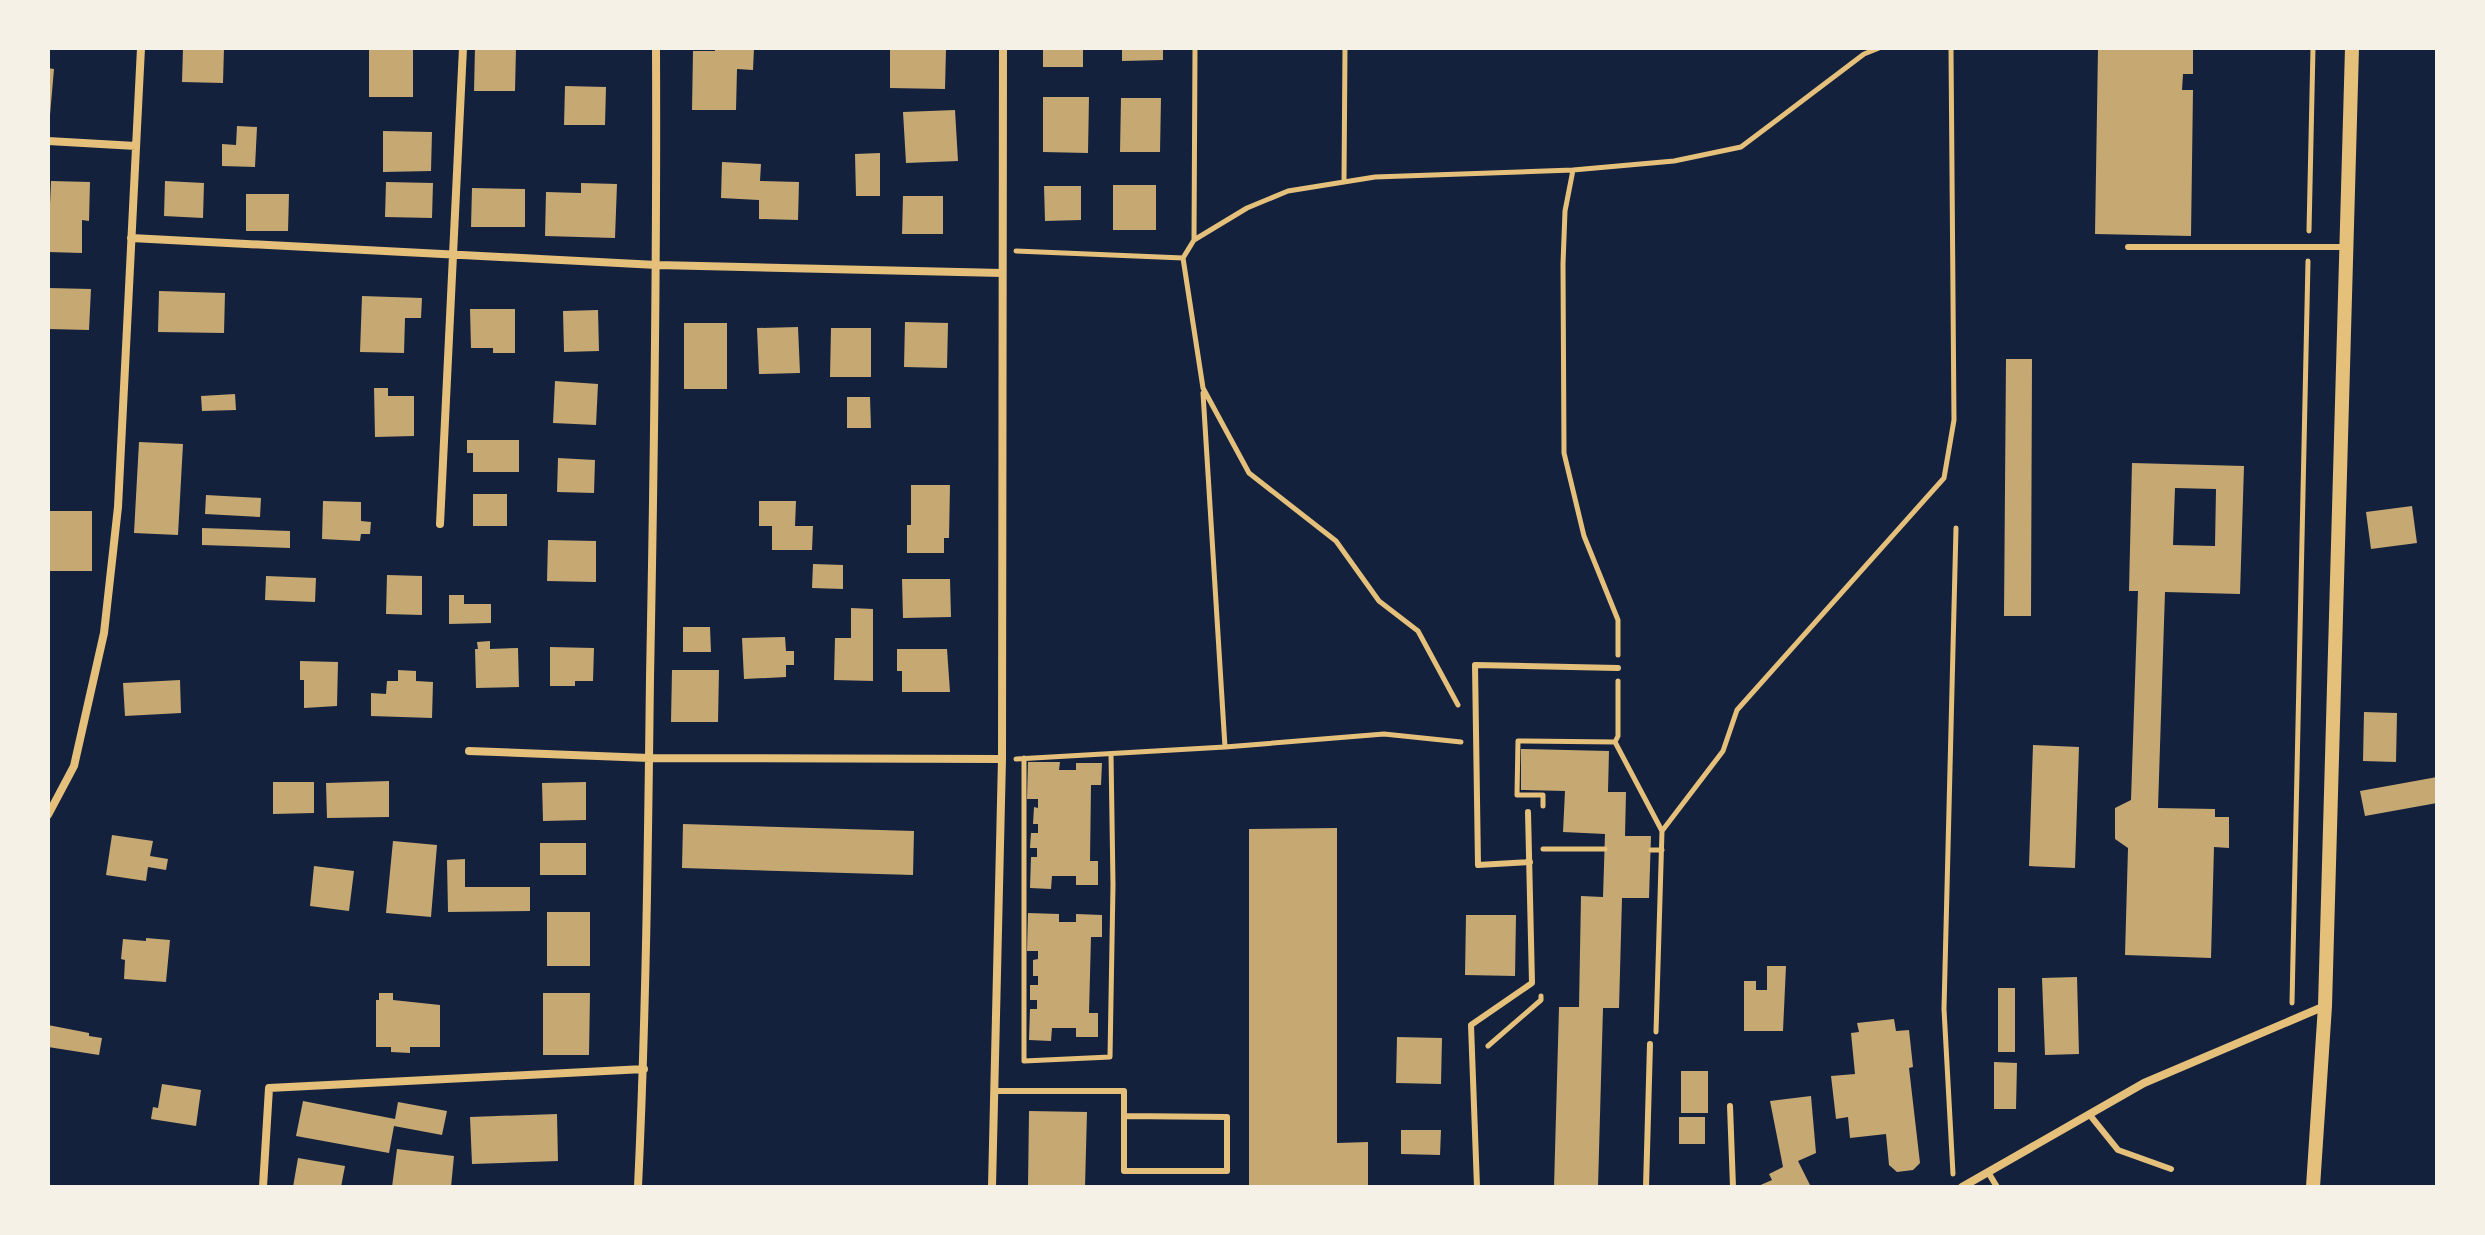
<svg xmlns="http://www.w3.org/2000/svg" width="2485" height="1235" viewBox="0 0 2485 1235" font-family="'Varela Round',sans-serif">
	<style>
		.building { fill: #c6a872; fill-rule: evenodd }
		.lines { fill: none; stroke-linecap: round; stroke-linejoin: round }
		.path { stroke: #e5c07b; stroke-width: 5 }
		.service { stroke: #e5c07b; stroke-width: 6 }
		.minor { stroke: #e5c07b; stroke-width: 8 }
		.tertiary { stroke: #e5c07b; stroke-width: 14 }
	</style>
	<rect width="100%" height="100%" fill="#14213d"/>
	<path class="building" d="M183 48H224L223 83 182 82Z
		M369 48H413V97H369Z
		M475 48H516L515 91H474Z
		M715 48H754L753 70 737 69 736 110H692L693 51H715Z
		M1043 48H1083V67H1043Z
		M1122 48H1163V60L1122 61Z
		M2098 48H2193V74H2183L2182 90H2193L2191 236 2095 234Z
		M890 49H946L945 89 890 88Z
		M48 68 54 69 50 115H48Z
		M565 86 606 87 605 125H564Z
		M1043 97H1089L1088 153 1043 152Z
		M1121 98H1161L1160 152H1120Z
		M955 110 958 161 906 163 903 112Z
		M237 126 257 127 255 167 222 166V144L236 145Z
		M383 131 432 132 431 171 383 172Z
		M880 153V196H856L855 154Z
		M722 162 761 164 760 181 799 182 798 220 759 219V200L721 198Z
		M51 181 90 182 89 221 82 220V253L48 252Z
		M165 181 204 183 203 218 164 216Z
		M386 182 433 183 432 218 385 217Z
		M581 183 617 184 615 238 545 236 546 192 581 193Z
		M1113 185H1156V230H1113Z
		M1044 186H1081V220L1045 221Z
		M472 188 525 189V227H471Z
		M246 194H289L288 231H246Z
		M903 196H943V234H902Z
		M49 288 91 289 89 330 48 329Z
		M159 291 225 293 224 333 158 332Z
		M362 296 422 298 421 318H405L404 353 360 352Z
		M470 309H515V353H493V348H471Z
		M598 310 599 351 564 352 563 311Z
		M905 322 948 323 947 368 904 367Z
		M684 323H727V389H684Z
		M798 327 800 373 759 374 757 328Z
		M831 328H871V377H830Z
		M2006 359H2032L2031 616H2004Z
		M555 381 598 384 596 425 553 423Z
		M374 388H388V396H414V436L375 437Z
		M235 394 236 410 202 411 201 396Z
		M847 397H870L871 428H847Z
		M467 440H519V472H473V453H467Z
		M139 442 183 444 178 535 134 533Z
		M558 458 595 460 594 493 557 492Z
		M2132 463 2244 466 2240 594 2165 592 2158 808 2215 809V817H2229V848L2214 847 2211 958 2125 955 2128 848 2115 839V808L2131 800 2138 591H2129ZM2175 488 2216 489 2215 546 2173 545Z
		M911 485H950L949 538H944V553H907V525H911Z
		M473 494H507V526H473Z
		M206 495 261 498 260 517 205 514Z
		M323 501 361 502V521L371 522 370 534H361L360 541 322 539Z
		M759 501H796L795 526H813L812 550H772V526H759Z
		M2412 506 2417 543 2371 549 2366 512Z
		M48 511H92V571H48Z
		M202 528 290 531V548L202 545Z
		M548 540 596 541V582L547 581Z
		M813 564 843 565V589L812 588Z
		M387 575 422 576V615L386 614Z
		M266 576 316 578 315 602 265 600Z
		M902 579H950L951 617 903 618Z
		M449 595H464V604H491V623L449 624Z
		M851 608 873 609V681L834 680 835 638H851Z
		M683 627H710L711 652H683Z
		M785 637 786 651H794V665H786V677L744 679 742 638Z
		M490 641V649L518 648 519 687 476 688 475 649H478L477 642Z
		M550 647 594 648 593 681H575V686H550Z
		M897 649H947L950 692H902V671H897Z
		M300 661 338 662 337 706 304 708V680H300Z
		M398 670 416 671V681L433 682 432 718 371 716V693L386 694 387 681H398Z
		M672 670H719L718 722H671Z
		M180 680 181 713 125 716 123 683Z
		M2364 712 2397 713 2396 762 2363 761Z
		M2033 745 2079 747 2075 868 2029 866Z
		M1521 749 1609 751 1608 792H1626L1625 836H1651L1649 898H1622L1619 1008H1603L1598 1187H1554L1559 1007H1579L1581 896 1603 897 1605 834 1563 832 1565 791 1521 790Z
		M1028 762H1060L1059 770H1076V763H1102L1101 785H1091L1090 861H1098V885H1076V876H1052L1051 889 1030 888 1031 857H1037V848H1030L1031 833H1038V824H1033L1034 807 1038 808V799H1027Z
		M2437 777V803L2365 816 2360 791Z
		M389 781V817L327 818 326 783Z
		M273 782H314V813L273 814Z
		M586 782V820L543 821 542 783Z
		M683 824 914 831 913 875 682 868Z
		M1337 828V1143L1368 1142V1187H1249V829Z
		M112 835 153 841 150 856 168 859 166 870 148 867 146 881 106 875Z
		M393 841 437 845 431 917 386 913Z
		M540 843H586V875H540Z
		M465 859V887H530V911L448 912 447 860Z
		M314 866 354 871 349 911 310 906Z
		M547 912H590V966H547Z
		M1028 913 1059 914V922H1076V914L1102 915V937H1091L1089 1013H1098V1037H1076V1028H1052L1051 1041 1029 1040 1030 1009H1037V1000H1030V985H1038V976H1033V960L1038 959V951H1027Z
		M1466 915H1516L1515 976 1465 975Z
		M146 938 170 940 166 982 124 979 125 960 121 959 123 939 146 941Z
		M1767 966H1786L1783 1031H1744V981H1756V990H1767Z
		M2077 977 2079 1054 2045 1055 2042 978Z
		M1998 988H2015V1052H1998Z
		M379 993H393V1000L440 1005V1047H410V1053L391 1052V1047H376V1000H379Z
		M543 993H590L589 1055H543Z
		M1894 1019 1896 1031 1909 1030 1913 1067 1909 1068 1920 1163 1913 1170 1897 1172 1889 1165 1886 1134 1850 1138 1848 1117 1836 1119 1831 1076 1855 1074 1851 1033 1859 1032 1857 1023Z
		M48 1025 89 1033V1036L102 1038 99 1055 48 1047Z
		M1397 1037 1442 1038 1441 1084 1396 1083Z
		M1994 1062 2017 1063 2016 1109H1994Z
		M1681 1071H1708V1113H1681Z
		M162 1084 201 1090 196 1126 151 1119 153 1107 158 1108Z
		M1811 1096 1816 1153 1798 1161 1811 1187H1756L1772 1180 1769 1174 1783 1167 1770 1101Z
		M303 1101 395 1119 398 1102 447 1111 442 1135 394 1126 389 1153 296 1136Z
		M1029 1111 1087 1112 1085 1187H1028Z
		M557 1114 558 1161 472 1164 470 1117Z
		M1679 1117H1705V1144H1679Z
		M1401 1130H1441L1440 1155 1401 1154Z
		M397 1149 454 1156 451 1187H392Z
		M298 1158 345 1166 341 1187H293Z"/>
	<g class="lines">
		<path class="path" d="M1195 48 1194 240 1183 258 1203 388 1249 473 1336 541 1379 601 1418 631 1458 705
			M1573 170 1565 211 1563 264 1564 453 1584 536 1618 620V655
			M1344 182 1345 48
			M2309 231 2313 48
			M1194 240 1247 208 1288 191 1375 177 1573 170 1674 161 1741 147 1864 54 1879 48
			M1016 251 1183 258
			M1203 393 1225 747
			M1615 742 1618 736V681
			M1024 758V1061L1110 1057 1113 885 1111 754
			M1016 759 1225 747 1384 734 1461 742
			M1543 806V795H1517L1518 741 1615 742 1662 831 1656 1032
			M1662 831 1723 751 1737 710 1944 478 1954 420 1951 48
			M1543 849H1605
			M1651 850H1662
			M2292 1003 2308 261
			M1488 1046 1541 1000V996
			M1953 1174 1944 1009 1956 528"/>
		<path class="service" d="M2128 247H2347
			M1530 862 1478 865 1475 665 1618 668
			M994 1091H1124V1116L1227 1117V1171H1124V1116
			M1730 1106 1733 1187
			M2089 1114 2118 1150 2171 1169
			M1988 1172 1997 1187
			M1477 1187 1471 1025 1532 983 1528 812
			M1646 1187 1650 1044"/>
		<path class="minor" d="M48 141 136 146
			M131 238 657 265 1002 273
			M440 524 463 48
			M469 751 649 758 1002 759
			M48 815 74 766 104 633 118 507 141 48
			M263 1187 269 1088 644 1069
			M638 1187C646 1018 648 848 650 678 654 468 657 258 656 48
			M992 1187 1002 759 1003 48
			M1962 1187 2144 1083 2325 1006"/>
		<path class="tertiary" d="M2313 1187 2325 1006 2352 48"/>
	</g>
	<rect width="2485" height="1235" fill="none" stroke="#f6f1e7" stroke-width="100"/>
</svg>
